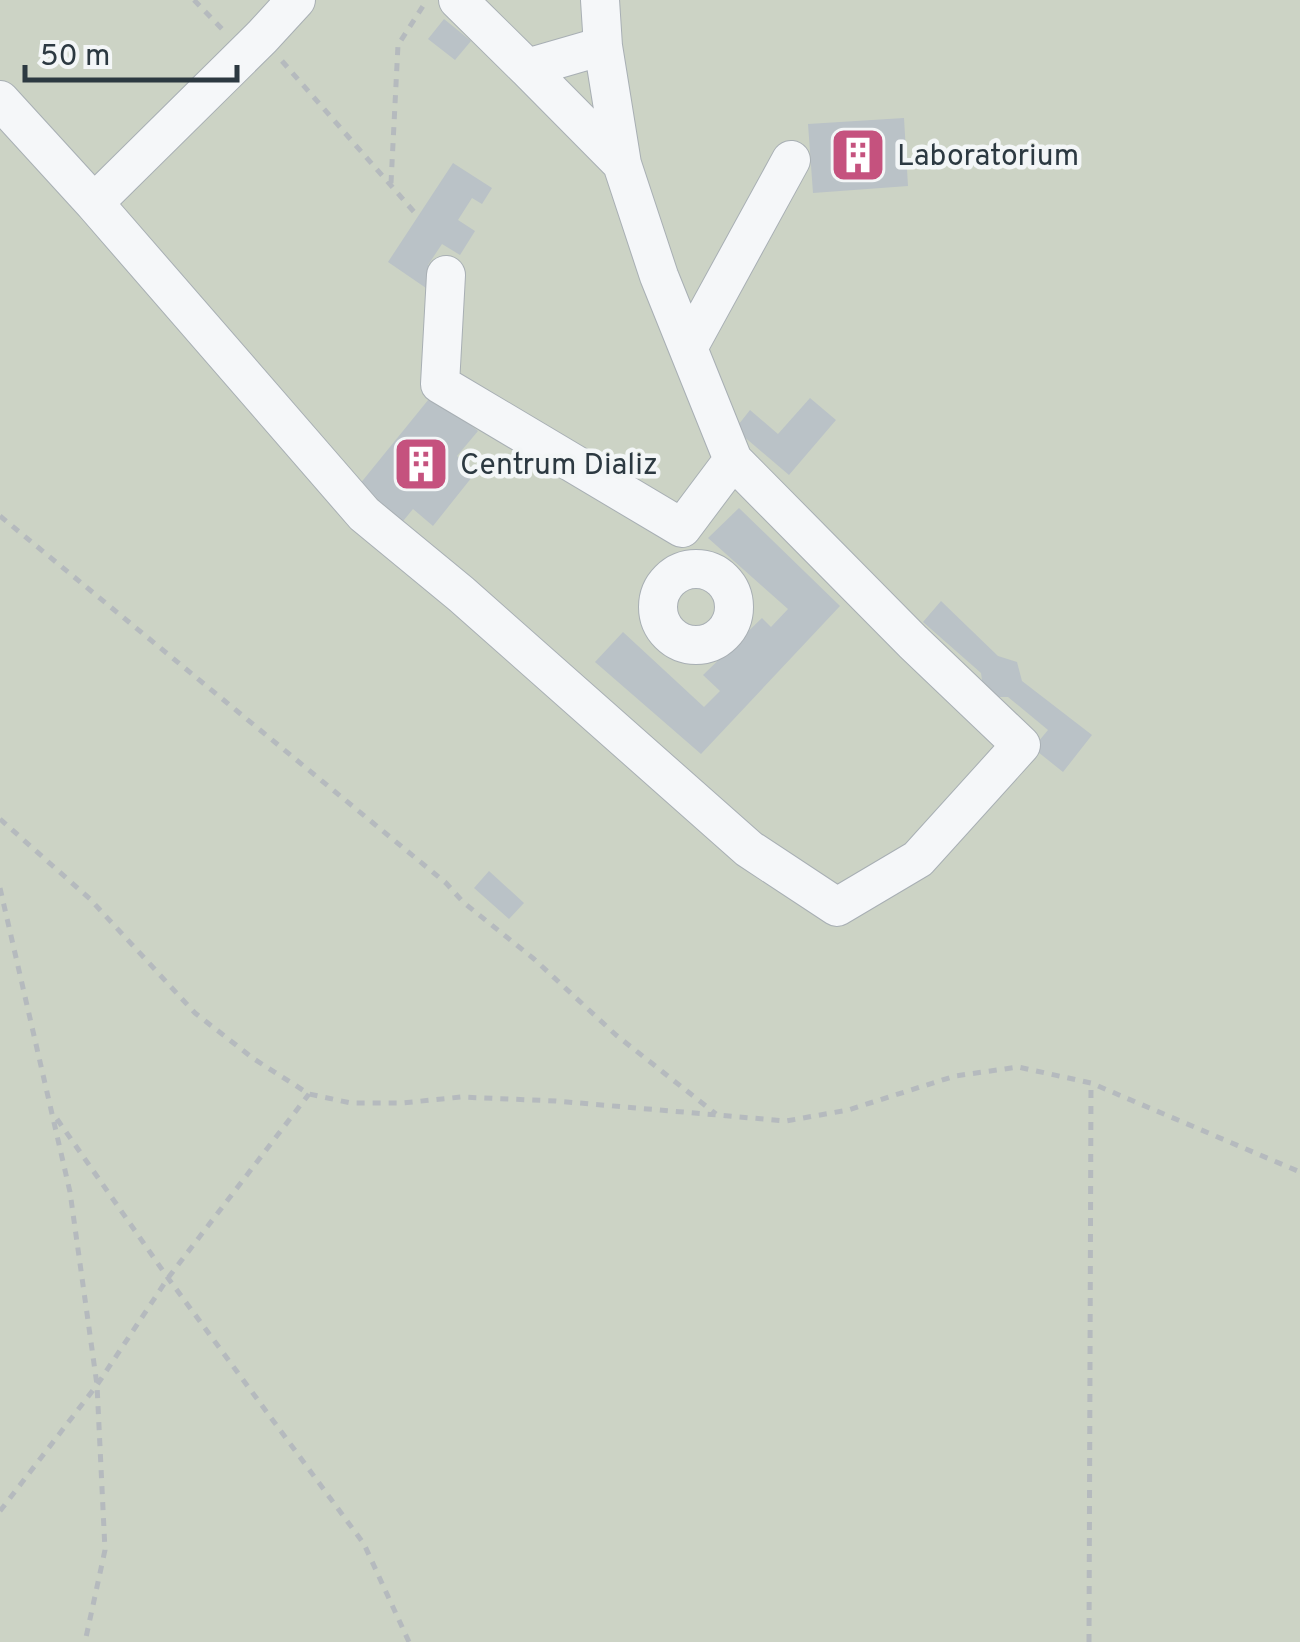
<svg xmlns="http://www.w3.org/2000/svg" width="1300" height="1642" viewBox="0 0 1300 1642" font-family="Overpass,sans-serif">
	<style>
		.green { fill: #ccd3c5 }
		.building { fill: #bac2c7 }
		.lines { fill: none; stroke-linecap: round; stroke-linejoin: round }
		.minor-casing { stroke: #a8afb4; stroke-width: 40 }
		.path { stroke: #b5babe; stroke-width: 5; stroke-dasharray: 8 8; stroke-linecap: butt }
		.minor { stroke: #f5f7f9; stroke-width: 38 }
		.labels { text-anchor: middle; stroke-width: 9; stroke-linejoin: round; paint-order: stroke }
		.poi-label { font-size: 30px; fill: #2c3941; stroke: #f3f6f7; text-anchor: start }
	</style>
	<rect width="100%" height="100%" fill="#e3e7ea"/>
	<path class="green" d="M0 0H1300V1642H0Z"/>
	<path class="building" d="M444 19 471 41 455 60 428 39Z
		M904 118 908 186 813 193 808 124Z
		M453 163 492 188 482 204 472 198 458 220 475 231 460 255 442 244 428 265 437 271 426 288 388 262Z
		M433 394 478 431 457 456 476 472 433 526 413 509 399 526 355 490Z
		M810 398 836 420 789 475 735 429 750 410 778 434Z
		M739 508 840 606 701 754 595 662 623 632 704 707 720 691 703 675 762 618 771 627 788 609 708 538Z
		M941 601 998 656 1017 662 1022 681 1092 735 1063 772 1033 748 1048 730 1008 697H994L983 687 981 673 923 622Z
		M489 871 524 903 509 919 474 888Z"/>
	<g class="lines">
		<g class="minor-casing">
			<path id="minor" d="M458 0 527 68 603 46 600 0
				M527 68 622 164
				M0 100 94 203 262 37 296 0
				M94 203 364 514 461 594 749 849 837 907 918 859 1021 745 913 642 733 460 659 276 622 164 603 46
				M446 275 440 384 682 528 733 460
				M688 348 791 160
				M658 607a38 38 0 1 1 76 0a38 38 0 1 1-76 0Z"/>
		</g>
		<path class="path" d="M194 0 223 30
			M282 61 415 213
			M391 183 398 45 425 3
			M0 516 446 883 463 902 534 959 616 1035 716 1114
			M0 819 90 899 195 1013 254 1059 309 1094 351 1103H402L461 1097 556 1101 786 1121 848 1110 955 1076 1018 1067 1091 1083 1300 1172
			M0 888 70 1192 97 1385 105 1550 85 1642
			M57 1119 168 1278 364 1544 409 1642
			M0 1511 97 1385 168 1278 309 1094
			M1089 1642 1091 1083"/>
		<use href="#minor" class="minor"/>
	</g>
	<defs>
		<g id="building-square" transform="scale(2.875)"><rect x="-9" y="-9" width="18" height="18" rx="4" fill="#c5527e" stroke="#f3f6f7"/><path d="M-4-6H4V6H1V3H-1V6H-4ZM-2.5-4.3h1.7v1.8h-1.7ZM.8-4.3h1.7v1.8H.8ZM-2.5-1h1.7V.8h-1.7ZM.8-1h1.7V.8H.8Z" fill="#fff"/></g>
	</defs>
	<g fill-rule="evenodd">
		<use href="#building-square" x="858" y="155"/>
		<use href="#building-square" x="421" y="464"/>
	</g>
	<g class="labels">
		<g class="poi-label">
			<text x="897" y="165">Laboratorium</text>
			<text x="460" y="474">Centrum Dializ</text>
		</g>
	</g>
	<path d="M25 65v15h212v-15" fill="none" stroke="#2c3941" stroke-width="5"/>
	<text x="40" y="65" font-size="30" fill="#2c3941" stroke="#f3f6f7" stroke-width="8" paint-order="stroke">50 m</text>
</svg>
